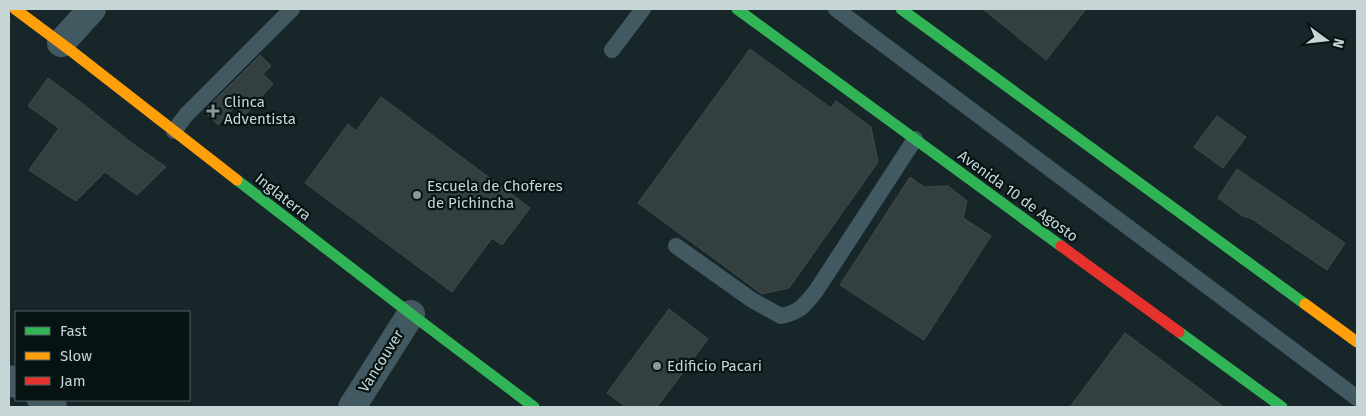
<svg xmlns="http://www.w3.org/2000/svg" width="1366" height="416" viewBox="0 0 1366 416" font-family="'Fira Sans',sans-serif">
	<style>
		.building { fill: #344040; stroke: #404c4c }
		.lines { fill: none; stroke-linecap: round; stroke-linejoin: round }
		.lane { stroke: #425962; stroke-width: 16 }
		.street { stroke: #425962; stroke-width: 28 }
		.fast { stroke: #30b455; stroke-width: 11 }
		.slow { stroke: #ff9f0a; stroke-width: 11 }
		.jam { stroke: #e5322d; stroke-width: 11 }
		.poi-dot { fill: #89989a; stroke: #071213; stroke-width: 2 }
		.labels { text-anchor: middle; stroke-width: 4.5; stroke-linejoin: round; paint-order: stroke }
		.poi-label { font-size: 15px; fill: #c6d6d7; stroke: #071213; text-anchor: start }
		.street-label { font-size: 15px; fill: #c6d6d7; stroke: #071213 }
	</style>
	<rect width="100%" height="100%" fill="#172628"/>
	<path class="building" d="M983 9H1086L1046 60Z
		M750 49 831 108 836 101 871 127 878 162 789 288 762 294 638 203Z
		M260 55 271 66 263 74 273 84 245 115 235 106 218 125 204 111Z
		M48 78 79 101 133 144 166 167 137 195 105 172 76 201 29 170 59 128 28 106Z
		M381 97 530 208 502 245 492 238 452 292 305 183 348 124 356 131Z
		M1217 116 1246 137 1223 168 1194 147Z
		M1237 169 1345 243 1327 270 1252 219 1243 216 1218 198Z
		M910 177 924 187 948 186 967 201 963 218 991 236 924 340 840 285Z
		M669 309 708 339 657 407H626L607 393Z
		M1125 333 1224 407H1070Z"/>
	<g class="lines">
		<path class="lane" d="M836 9 1357 398
			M612 50 643 9
			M174 131 186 115 292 9
			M676 246 752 300 781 316C800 312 804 306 816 291L915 139"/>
		<path class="street" d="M61 43 92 9
			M9 379 16 384
			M41 400 53 407
			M352 407 411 314"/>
		<path class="fast" d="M737 9 1061 246
			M901 9 1305 304
			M237 180 411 314 534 407
			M1179 332 1282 407"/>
		<path class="slow" d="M15 9 74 53 237 180
			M1305 304 1357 342"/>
		<path class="jam" d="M1061 246 1179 332"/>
	</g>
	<g class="poi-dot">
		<path d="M210.5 103.5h5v5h5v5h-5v5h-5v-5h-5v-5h5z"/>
		<circle cx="417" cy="195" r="5"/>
		<circle cx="657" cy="366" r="5"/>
	</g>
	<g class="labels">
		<g class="poi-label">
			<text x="224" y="107">Clinca<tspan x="224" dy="17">Adventista</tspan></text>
			<text x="427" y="191">Escuela de Choferes<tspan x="427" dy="17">de Pichincha</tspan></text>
			<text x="667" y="371">Edificio Pacari</text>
		</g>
		<g class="street-label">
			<text transform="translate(1018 196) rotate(36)" y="5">Avenida 10 de Agosto</text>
			<text transform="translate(283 197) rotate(38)" y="5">Inglaterra</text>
			<text transform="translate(381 361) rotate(-58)" y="5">Vancouver</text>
		</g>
	</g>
	<rect width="1366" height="416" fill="none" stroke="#c6d6d7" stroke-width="20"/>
	<rect x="15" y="311" width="175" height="90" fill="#071213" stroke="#536061"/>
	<rect x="25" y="327" width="25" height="8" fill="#30b455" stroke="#536061"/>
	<text x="60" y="336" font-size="15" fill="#c6d6d7">Fast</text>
	<rect x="25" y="352" width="25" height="8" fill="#ff9f0a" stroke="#536061"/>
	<text x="60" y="361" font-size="15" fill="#c6d6d7">Slow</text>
	<rect x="25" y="377" width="25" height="8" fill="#e5322d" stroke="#536061"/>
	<text x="60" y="386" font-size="15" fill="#c6d6d7">Jam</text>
	<g transform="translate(1326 40) rotate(105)" stroke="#071213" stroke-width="4" paint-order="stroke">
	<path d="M0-4L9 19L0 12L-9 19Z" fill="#c6d6d7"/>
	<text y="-8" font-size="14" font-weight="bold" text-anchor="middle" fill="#c6d6d7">N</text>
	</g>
</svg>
